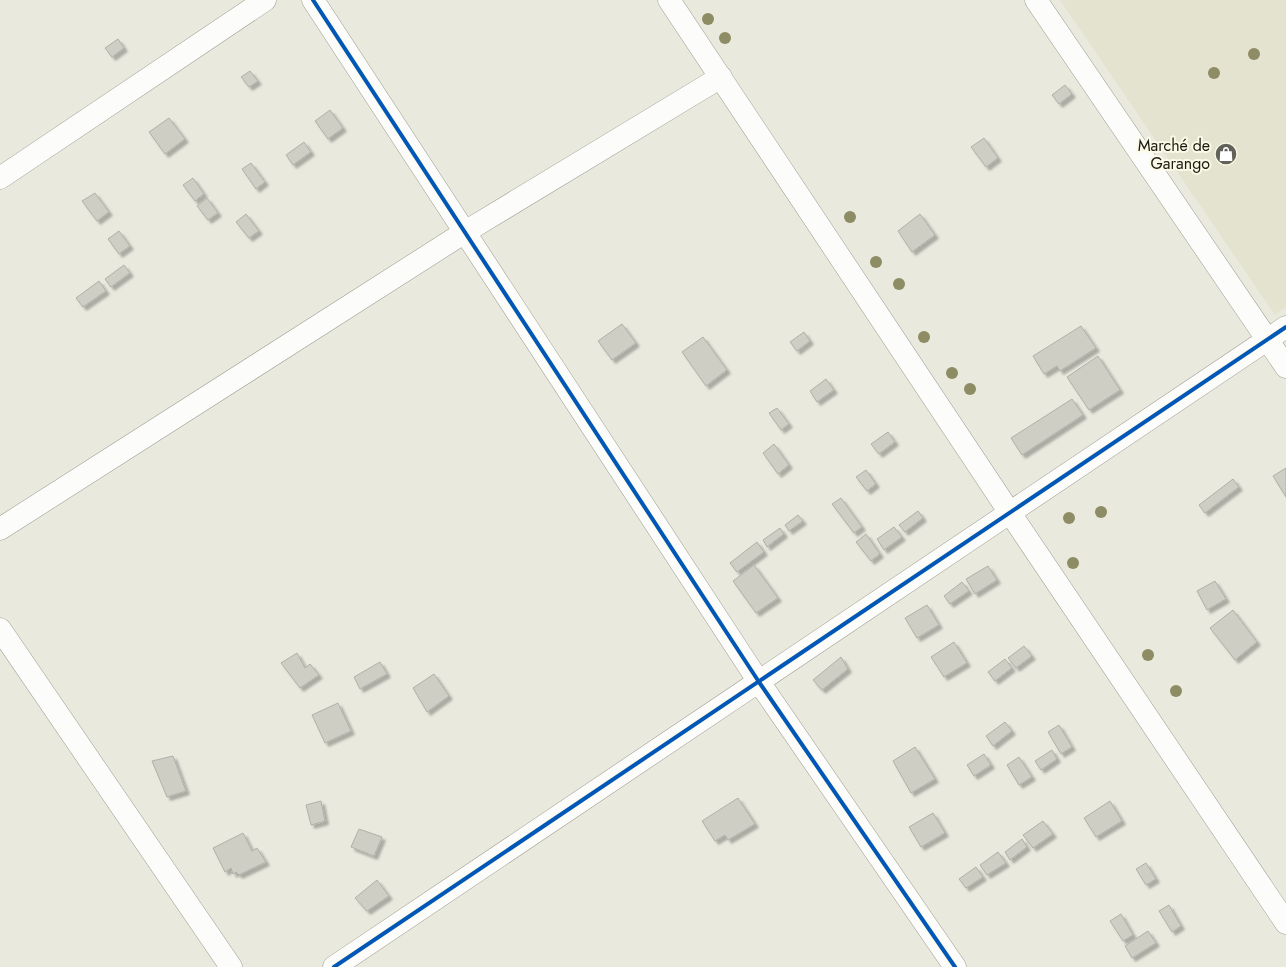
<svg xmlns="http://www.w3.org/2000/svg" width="1286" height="967" viewBox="0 0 1286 967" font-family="Jost,sans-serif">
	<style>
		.built { fill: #e4e3cf }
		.building { fill: #cecec5; stroke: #b0b0a8; filter: url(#shadow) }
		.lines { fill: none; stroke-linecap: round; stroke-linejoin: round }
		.street-casing { stroke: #9e9e95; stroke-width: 23 }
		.street { stroke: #fcfcfa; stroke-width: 22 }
		.cycleway-casing { stroke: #fbfae6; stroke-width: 6 }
		.cycleway { stroke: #0057b8; stroke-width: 4 }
		.tree { fill: #8e8c64 }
		.labels { text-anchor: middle; stroke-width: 4; stroke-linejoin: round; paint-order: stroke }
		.poi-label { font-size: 16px; fill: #1b1a13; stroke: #fbfae6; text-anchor: end }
	</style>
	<defs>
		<filter id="shadow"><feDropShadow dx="3.5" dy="3.5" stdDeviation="1" flood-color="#0004"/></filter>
	</defs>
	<rect width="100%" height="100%" fill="#e9e9de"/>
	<path class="built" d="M1060 0H1286V307L1275 315Z"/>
	<path class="building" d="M118 39 124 48 112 57 105 48Z
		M250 71 258 81 249 87 241 77Z
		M1065 85 1072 94 1059 104 1052 95Z
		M330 110 343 128 328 139 315 121Z
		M169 118 185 139 165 154 149 132Z
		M984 138 998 158 986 167 971 147Z
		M304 142 311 152 293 165 286 155Z
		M251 163 265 182 256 189 242 169Z
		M193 178 204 194 195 201 183 185Z
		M95 193 109 212 97 221 82 201Z
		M207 198 218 213 208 220 197 206Z
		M246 214 259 231 249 238 236 222Z
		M920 214 935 235 912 252 898 231Z
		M119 231 130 246 119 254 108 239Z
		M124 265 130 273 111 287 105 279Z
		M99 281 106 291 83 307 76 298Z
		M622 324 636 343 612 360 598 341Z
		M1081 326 1096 348 1060 371 1057 366 1044 374 1033 356Z
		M804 332 810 341 797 351 790 342Z
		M703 337 727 370 706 386 682 352Z
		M1098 356 1120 390 1089 410 1067 377Z
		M826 379 834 390 817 402 810 391Z
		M1072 399 1083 415 1022 455 1011 438Z
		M777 408 789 424 781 430 769 413Z
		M888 432 895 442 879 454 871 444Z
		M774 444 789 465 778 474 763 453Z
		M1286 468V497L1273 476Z
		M866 470 876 484 867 491 856 477Z
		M1233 479 1239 487 1205 513 1199 505Z
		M841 498 862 527 854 533 832 504Z
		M918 511 923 518 905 532 899 525Z
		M798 515 803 521 789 531 785 525Z
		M894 527 902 537 884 550 877 539Z
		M780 528 784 534 767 547 763 540Z
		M866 534 880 554 871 561 856 542Z
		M757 542 764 552 737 572 730 563Z
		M754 565 778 598 756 613 733 581Z
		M988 566 997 580 975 594 966 579Z
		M1215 581 1226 599 1207 610 1197 591Z
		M962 582 969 591 950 604 944 596Z
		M927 605 939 625 917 638 905 618Z
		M1233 610 1257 642 1235 660 1210 628Z
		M954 642 967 663 944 677 931 657Z
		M1024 646 1032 656 1016 668 1008 658Z
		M297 653 305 668 310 664 319 675 300 688 281 663Z
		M841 657 848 669 822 690 813 680Z
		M1005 659 1012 668 995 681 988 672Z
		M380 662 387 674 360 689 354 677Z
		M434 674 449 696 427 712 413 688Z
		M338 703 351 731 325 743 312 715Z
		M1005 722 1012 731 993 746 986 736Z
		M1059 725 1072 747 1061 754 1048 732Z
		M915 747 935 779 911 793 893 761Z
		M1052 750 1057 759 1041 770 1035 761Z
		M984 754 991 765 974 776 967 765Z
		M173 756 186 791 167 797 152 761Z
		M1019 757 1032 777 1019 785 1007 765Z
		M738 798 755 824 728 840 725 835 715 841 702 821Z
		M321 801 325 821 311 825 306 805Z
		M1110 801 1122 821 1096 837 1084 818Z
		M933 813 945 833 921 847 909 827Z
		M1043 821 1053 834 1033 848 1023 835Z
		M359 829 382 837 374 856 351 847Z
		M243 833 252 851 257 848 266 862 239 875 236 872 233 874 231 868 225 872 213 848Z
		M1022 839 1027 847 1010 860 1005 852Z
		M998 852 1006 863 987 875 980 865Z
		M1146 863 1156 879 1146 885 1136 869Z
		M976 867 983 877 966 888 959 879Z
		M377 880 389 896 367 911 355 898Z
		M1169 905 1181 926 1172 932 1159 911Z
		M1121 914 1133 935 1123 941 1110 921Z
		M1148 931 1156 943 1132 958 1125 946Z"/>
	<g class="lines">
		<g class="street-casing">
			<path id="street" d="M313 0 759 682 955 967
				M669 0 1010 513 1286 923
				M1036 0 1286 367
				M0 178 265 0
				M0 529 465 232 721 77
				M0 629 231 967
				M334 967 1286 327"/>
		</g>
		<use href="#street" class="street"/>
		<g class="cycleway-casing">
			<path id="cycleway" d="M313 0 759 682 955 967
				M334 967 1286 327"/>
		</g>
		<use href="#cycleway" class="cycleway"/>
	</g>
	<g class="tree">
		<circle cx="708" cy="19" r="6"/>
		<circle cx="725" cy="38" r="6"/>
		<circle cx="1254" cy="54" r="6"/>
		<circle cx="1214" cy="73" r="6"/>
		<circle cx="850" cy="217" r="6"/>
		<circle cx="876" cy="262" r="6"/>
		<circle cx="899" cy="284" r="6"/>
		<circle cx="924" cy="337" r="6"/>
		<circle cx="952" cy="373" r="6"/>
		<circle cx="970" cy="389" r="6"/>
		<circle cx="1101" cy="512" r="6"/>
		<circle cx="1069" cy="518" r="6"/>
		<circle cx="1073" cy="563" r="6"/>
		<circle cx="1148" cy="655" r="6"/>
		<circle cx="1176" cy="691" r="6"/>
	</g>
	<defs>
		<g id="shop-disc" transform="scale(1.15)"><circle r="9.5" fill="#63625a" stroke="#fbfae6"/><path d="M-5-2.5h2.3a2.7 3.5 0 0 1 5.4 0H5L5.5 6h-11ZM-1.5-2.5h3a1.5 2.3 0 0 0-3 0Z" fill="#fff"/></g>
	</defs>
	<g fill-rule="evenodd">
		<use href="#shop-disc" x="1226" y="154"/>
	</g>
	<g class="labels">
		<g class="poi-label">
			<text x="1210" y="151">Marché de<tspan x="1210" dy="18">Garango</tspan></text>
		</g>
	</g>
</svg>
